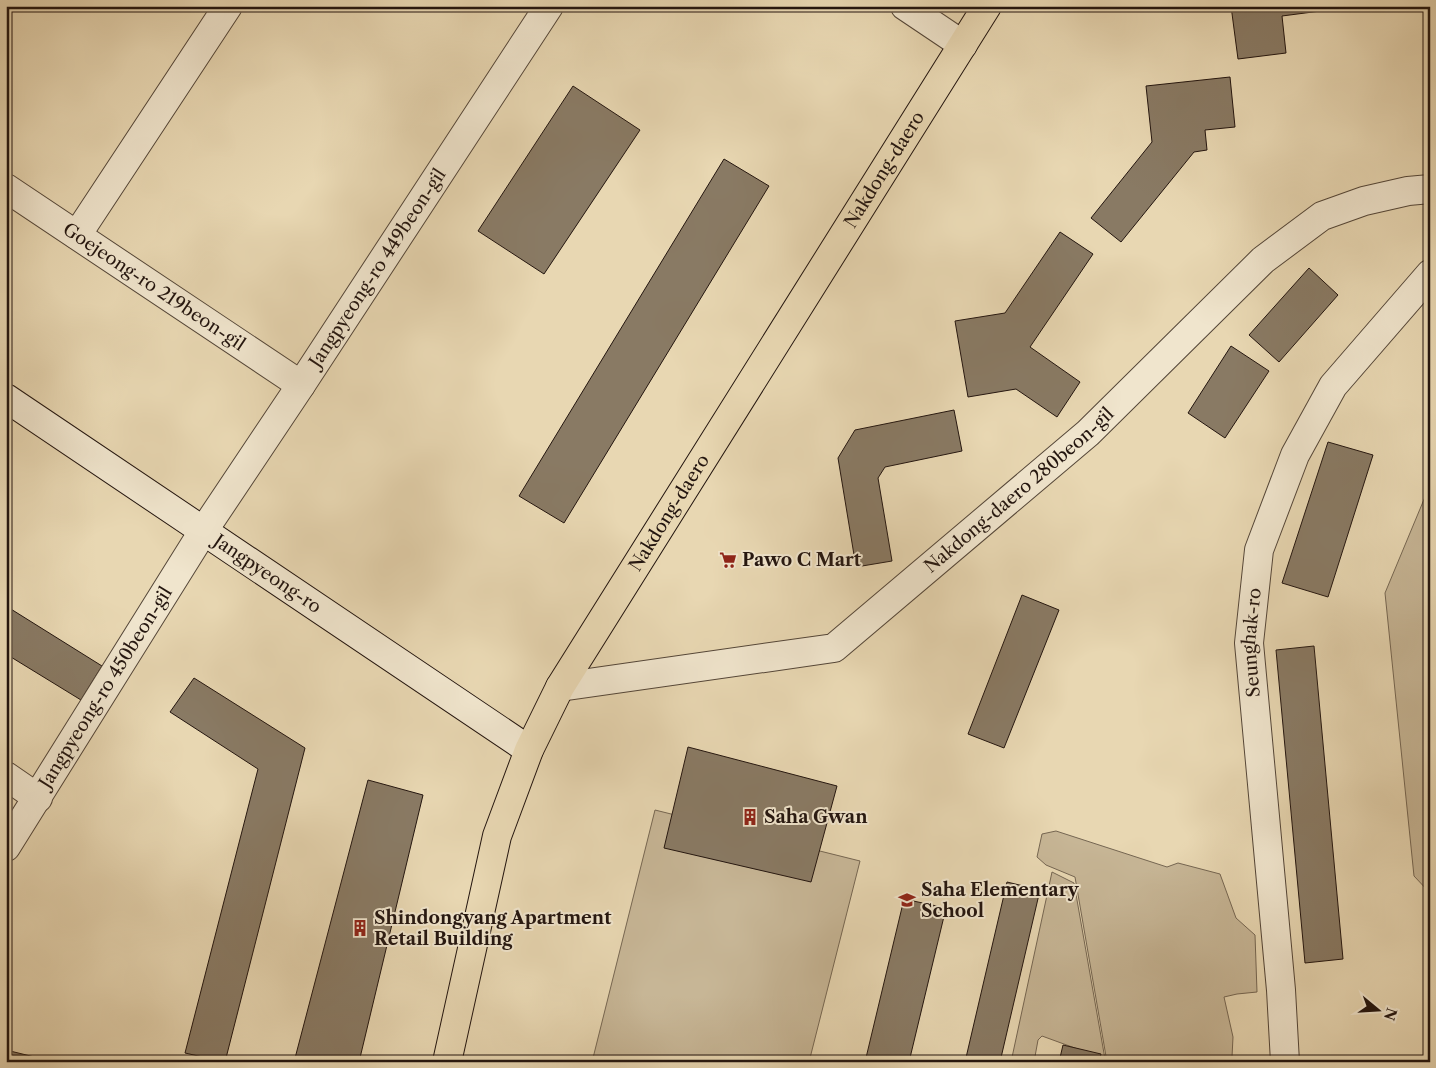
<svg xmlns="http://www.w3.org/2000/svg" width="1436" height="1068" viewBox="0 0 1436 1068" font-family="'Libre Caslon Text',serif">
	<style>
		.green { fill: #c7b696; stroke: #756652 }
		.building { fill: #897a64; stroke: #23150f }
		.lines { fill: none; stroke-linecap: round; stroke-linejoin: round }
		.minor-casing { stroke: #544638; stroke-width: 30 }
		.tertiary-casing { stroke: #544638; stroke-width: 30 }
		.secondary-casing { stroke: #23150f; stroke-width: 30 }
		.primary-casing { stroke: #23150f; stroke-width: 30 }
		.minor { stroke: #f0e5cd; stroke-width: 28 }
		.tertiary { stroke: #f0e5cd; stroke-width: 28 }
		.secondary { stroke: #f0e5cd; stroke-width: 28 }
		.primary { stroke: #e8d7b2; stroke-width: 28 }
		.labels { text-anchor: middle; stroke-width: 4; stroke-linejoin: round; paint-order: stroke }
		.street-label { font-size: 18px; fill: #23150f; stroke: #f0e5cd }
		.poi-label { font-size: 18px; font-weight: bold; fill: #23150f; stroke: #f0e5cd; text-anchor: start }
	</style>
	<rect width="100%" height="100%" fill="#e8d7b2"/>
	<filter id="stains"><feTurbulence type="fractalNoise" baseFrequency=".004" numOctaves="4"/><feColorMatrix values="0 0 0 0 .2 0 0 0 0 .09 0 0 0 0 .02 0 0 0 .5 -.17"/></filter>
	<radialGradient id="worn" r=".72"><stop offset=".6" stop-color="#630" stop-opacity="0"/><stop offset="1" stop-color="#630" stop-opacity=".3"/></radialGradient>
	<path class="green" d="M1430 485V893L1414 876 1385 593Z
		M655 810 860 861 809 1062H592Z
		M1056 831 1167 867 1178 863 1220 874 1236 918 1255 935 1257 992 1237 994 1224 997 1233 1037 1232 1057 1221 1062H1107L1075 877 1046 865 1037 857 1042 834Z
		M1052 872 1074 883 1105 1059 1042 1036 1038 1040 1034 1062H1011Z"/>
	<path class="building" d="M1231 6H1359L1282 16 1286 53 1238 59Z
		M1230 77 1235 127 1205 130 1207 150 1194 152 1121 242 1091 218 1152 142 1146 86Z
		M573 86 640 130 544 274 478 231Z
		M724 159 769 186 564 523 519 496Z
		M1060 232 1093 254 1030 347 1080 382 1057 417 1016 389 968 397 955 321 1005 313Z
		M1309 268 1338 295 1279 362 1249 335Z
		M1231 346 1269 371 1225 438 1188 413Z
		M954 410 962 451 885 467 878 478 892 561 856 567 838 458 855 430Z
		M1328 442 1373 455 1328 597 1282 583Z
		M1022 595 1059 610 1004 748 968 734Z
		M6 606 102 666 81 700 6 654Z
		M1314 646 1343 959 1305 963 1276 650Z
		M194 678 305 748 225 1062 185 1053 258 769 170 712Z
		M688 747 837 786 811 882 664 848Z
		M368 780 423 795 359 1062H294Z
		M1007 882 1040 890 1000 1062H965Z
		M904 899 946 908 909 1062H865Z
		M1063 1045 1101 1054 1099 1062H1059Z
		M6 1050 55 1062H6Z"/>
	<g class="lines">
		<g class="minor-casing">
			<g id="minor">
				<path d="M905 6 963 45"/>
				<path id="s1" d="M6 188 301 385"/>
				<path d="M77 235 228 6"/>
				<path id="s2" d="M560 687 834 648 1088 433 1263 260 1322 216 1364 201 1408 191 1430 189"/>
				<path d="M6 776 38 798"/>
				<path id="s3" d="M6 847 204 530 301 385 549 6"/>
			</g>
		</g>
		<g class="tertiary-casing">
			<g id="tertiary">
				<path id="s4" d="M1285 1062 1281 990 1249 643 1259 550 1295 455 1333 386 1430 274"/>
			</g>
		</g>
		<g class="secondary-casing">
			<g id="secondary">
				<path id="s5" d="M6 398 529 750"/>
			</g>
		</g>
		<g class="primary-casing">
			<g id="primary">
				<path id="s6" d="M447 1062 497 836 529 750 560 687 987 6"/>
			</g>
		</g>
		<use href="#minor" class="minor"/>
		<use href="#tertiary" class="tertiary"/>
		<use href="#secondary" class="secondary"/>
		<use href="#primary" class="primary"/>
	</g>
	<defs>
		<g id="supermarket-bare" transform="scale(1.35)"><path d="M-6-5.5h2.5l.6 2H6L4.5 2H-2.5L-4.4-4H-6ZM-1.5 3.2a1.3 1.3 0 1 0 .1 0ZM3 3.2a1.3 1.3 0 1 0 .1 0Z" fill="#8f2418" stroke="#f0e5cd" stroke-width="2.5" paint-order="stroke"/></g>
		<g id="building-bare" transform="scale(1.35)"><path d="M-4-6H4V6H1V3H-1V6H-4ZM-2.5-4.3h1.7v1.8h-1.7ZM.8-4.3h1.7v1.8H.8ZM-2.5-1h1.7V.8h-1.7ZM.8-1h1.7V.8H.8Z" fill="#8f2418" stroke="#f0e5cd" stroke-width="2.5" paint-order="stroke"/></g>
		<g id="school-bare" transform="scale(1.35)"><path d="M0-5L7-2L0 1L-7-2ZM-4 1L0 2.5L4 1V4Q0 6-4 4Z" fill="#8f2418" stroke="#f0e5cd" stroke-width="2.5" paint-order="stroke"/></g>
	</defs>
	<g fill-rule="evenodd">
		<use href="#supermarket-bare" x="728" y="560"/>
		<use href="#building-bare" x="750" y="817"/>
		<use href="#school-bare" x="907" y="900"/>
		<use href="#building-bare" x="360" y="928"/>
	</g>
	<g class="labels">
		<g class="street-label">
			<text dy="6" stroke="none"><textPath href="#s6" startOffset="1004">Nakdong-daero</textPath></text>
			<text dy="6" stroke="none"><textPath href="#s3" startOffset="688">Jangpyeong-ro 449beon-gil</textPath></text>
			<text dy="6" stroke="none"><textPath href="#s1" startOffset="178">Goejeong-ro 219beon-gil</textPath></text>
			<text dy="6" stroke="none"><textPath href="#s2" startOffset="520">Nakdong-daero 280beon-gil</textPath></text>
			<text dy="6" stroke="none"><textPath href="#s6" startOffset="599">Nakdong-daero</textPath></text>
			<text dy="6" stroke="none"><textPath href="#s5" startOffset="315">Jangpyeong-ro</textPath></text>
			<text dy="6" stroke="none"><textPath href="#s4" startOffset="421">Seunghak-ro</textPath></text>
			<text dy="6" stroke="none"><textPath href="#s3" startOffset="188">Jangpyeong-ro 450beon-gil</textPath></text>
		</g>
		<g class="poi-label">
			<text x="742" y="566">Pawo C Mart</text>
			<text x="764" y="823">Saha Gwan</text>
			<text x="921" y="896">Saha Elementary<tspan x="921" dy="21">School</tspan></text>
			<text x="374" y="924">Shindongyang Apartment<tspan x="374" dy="21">Retail Building</tspan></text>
		</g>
	</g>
	<rect width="1436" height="1068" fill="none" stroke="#e8d7b2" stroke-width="25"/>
	<rect x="8" y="8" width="1421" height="1053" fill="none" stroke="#23150f" stroke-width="2.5"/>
	<rect x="12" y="12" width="1411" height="1043" fill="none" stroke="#23150f"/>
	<g transform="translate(1378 1010) rotate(108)" stroke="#f0e5cd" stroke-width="4" paint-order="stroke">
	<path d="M0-4L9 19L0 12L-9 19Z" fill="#23150f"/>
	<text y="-8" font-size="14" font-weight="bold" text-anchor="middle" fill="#23150f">N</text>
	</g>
	<rect width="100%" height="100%" filter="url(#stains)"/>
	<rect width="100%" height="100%" fill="url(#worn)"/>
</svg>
